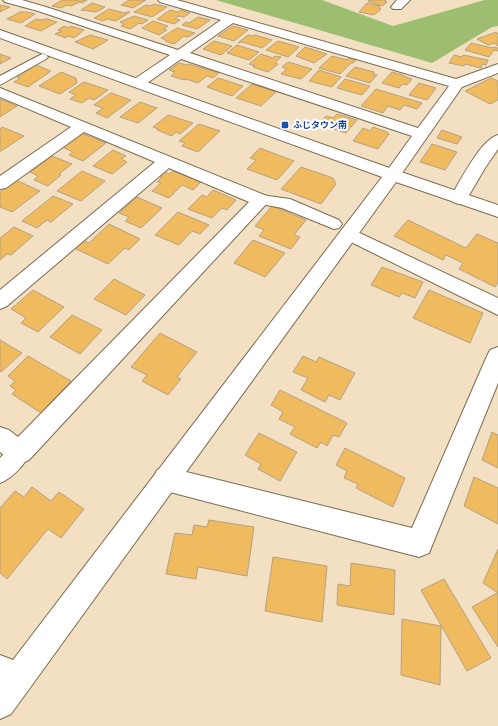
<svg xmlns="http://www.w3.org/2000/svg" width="498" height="726" viewBox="0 0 498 726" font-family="Rubik,'Noto Sans JP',sans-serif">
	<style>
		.green { fill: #9dbd71 }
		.building { fill: #f0ba5f; stroke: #b4a184 }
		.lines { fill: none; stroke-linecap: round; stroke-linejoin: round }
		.pedestrian-casing { stroke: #7c6b50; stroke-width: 2 }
		.minor-casing { stroke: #7c6b50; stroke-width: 2 }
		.tertiary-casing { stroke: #7c6b50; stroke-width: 2 }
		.pedestrian { fill: #fff; fill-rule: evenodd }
		.minor { fill: #fff; fill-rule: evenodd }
		.tertiary { fill: #fff; fill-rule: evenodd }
		.transit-dot { fill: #1a4fb4; stroke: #fff; stroke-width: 1.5 }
		.labels { text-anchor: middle; stroke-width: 4; stroke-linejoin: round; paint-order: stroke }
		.far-transit-label { font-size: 9px; font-weight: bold; fill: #164399; stroke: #fff; text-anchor: start }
	</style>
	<rect width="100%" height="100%" fill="#f3dfc1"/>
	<path class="green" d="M216 0H322L393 26 485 0H498V26L492 27 432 63Z"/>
	<path class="building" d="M62 0H87L82 3 79 2 71 6 67 5 61 8 52 6Z
		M129 0H146L133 8 121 5Z
		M370 0H386L385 1 387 2 382 6 368 1Z
		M92 3 105 7 96 12 81 10Z
		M367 3 380 6 379 8 381 9 374 15 359 12Z
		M154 4 167 7 152 17 134 12 146 5 150 6Z
		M0 5 10 7 0 12Z
		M109 9 124 13 127 12H130L116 21 107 19 103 21 94 18Z
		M170 10 178 12 181 10 190 13 184 17 179 16 175 19 180 20 174 24 157 19Z
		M20 12H27L35 14 21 23 7 19Z
		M134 16 148 20 142 24 139 23 130 29 121 26 124 24 120 22Z
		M198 17 210 20 197 29 182 25 186 22 189 23Z
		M36 19 40 20 47 19 57 22 41 31 25 26Z
		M153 21 168 26 163 29 167 30 159 35 142 28Z
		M64 26 68 28 70 26 84 30 74 38 68 36 66 38 55 34 62 31 58 30Z
		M233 26 248 30 234 41 218 36Z
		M177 28 195 33 188 37 184 36 174 44 165 41 166 40 161 38Z
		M496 32 498 34V46L494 43 488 45 477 39Z
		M90 35 108 40 93 49 75 42Z
		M248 35 252 36 255 35 272 40 262 48 242 42 238 43Z
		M214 41 232 46 221 55 203 49Z
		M278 41 299 47 288 57 266 50Z
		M471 43 492 48 493 47 498 48V51L494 50 489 57 465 50Z
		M237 45 259 52 249 60 227 53Z
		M305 47 327 54 314 63 296 56Z
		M0 54 11 58 0 64Z
		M261 54 273 58 275 56 281 57 275 63 278 64 268 72 253 67 255 66 249 64Z
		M454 55 462 57 463 55 488 60 486 65 482 64 481 68 465 64 464 66 449 63Z
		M332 56 347 60 349 58 356 60 353 63H351L340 74 319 68Z
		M288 62 312 69 301 79 281 74 287 69 282 67Z
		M179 63 187 65 189 64 219 73 213 78 207 76 198 83 186 79 184 80 171 76 175 72 169 70Z
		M36 65 51 71 28 87 14 82 20 78 17 77Z
		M355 67 374 72 373 74 377 75 370 83 346 76Z
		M319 70 341 77 332 87 309 81Z
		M61 72 76 78 77 83 60 94 39 86Z
		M392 72 403 75V76L412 79 407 85 403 84 399 88 382 83Z
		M218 78 243 86 232 96 207 87Z
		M491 78 498 81V100L490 104 465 91Z
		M345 79 370 86 362 95 337 88Z
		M84 82 108 90 94 100 89 98 82 103 70 99 76 95 69 92Z
		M419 83 436 88 427 100 409 95Z
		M252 84 276 92 261 106 236 98Z
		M376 89 422 103 417 109 404 105 400 110 388 106 383 113 361 106Z
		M111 93 131 100 107 118 96 113 103 108 94 105Z
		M0 99 17 106 0 117Z
		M140 102 157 108 138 123 120 117Z
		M337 114 357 120 346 133 319 124 326 116 333 118Z
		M168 115 193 123 180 134 176 132 172 136 157 130 158 129 153 127Z
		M199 124 220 131 198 152 182 146 185 143 179 141Z
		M2 127 24 136 1 151H0V129Z
		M373 127 387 132 389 134 378 149 353 141 363 128 370 131Z
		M442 130 462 137 457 144 437 138Z
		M81 133 106 143 83 161 69 155 73 152 62 147Z
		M432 144 457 152 445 170 420 162Z
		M260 148 294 161 277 180 247 169 256 160 250 158Z
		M113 150 126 156 121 159 127 162 112 174 93 166Z
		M52 156 72 164 59 174 61 175 48 186 34 180 38 176 30 172Z
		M301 167 333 178 336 184 321 204 281 189Z
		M82 171 105 181 81 201 57 191Z
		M163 171 169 174 173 171 201 182 193 190 182 185 169 198 152 191 161 183 157 182 162 177 158 176Z
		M16 180 40 191 12 212 0 207V192Z
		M213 190 236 200 227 210 222 208 212 218 188 209 202 195 207 197Z
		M53 196 73 204 51 222 47 220 37 228 22 221Z
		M137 197 162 208 141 228 125 221 129 217 119 213Z
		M272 206 306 220 294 235 300 237 291 249 259 236 264 230 255 226Z
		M178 212 209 225 200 234 192 231 179 245 155 235Z
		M408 220 466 248 477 234 498 243V282L495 287 459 269 463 263 446 255 443 260 394 236Z
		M109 224 140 239 129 250 125 248 108 264 74 248 83 240 89 243Z
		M14 227 33 236 11 255 7 254 0 260V238Z
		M253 240 285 253 265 277 234 263Z
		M382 267 423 282 415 298 402 293 399 297 371 285Z
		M114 279 145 295 126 315 94 299Z
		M33 290 64 307 38 332 21 323 26 318 11 309Z
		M429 290 483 313 470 343 413 318Z
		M72 315 102 330 80 354 50 337Z
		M160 333 197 352 177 377 181 379 168 395 142 381 147 375 131 367Z
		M0 340 22 353 1 372 0 371Z
		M28 356 71 381 41 413 12 394 16 390 10 386 15 381 8 376Z
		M303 356 316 362 319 357 355 373 340 400 329 395 325 402 301 390 308 378 293 372Z
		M280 390 347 423 339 437 333 435 327 446 321 442 317 448 290 434 295 427 279 419 283 412 271 405Z
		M492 432 498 435V468L482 460Z
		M259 433 297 452 280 481 258 469 261 464 245 455Z
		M345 448 405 478 393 507 356 488 358 484 344 478 347 471 336 465Z
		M474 477 498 488V524L464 506Z
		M32 487 51 501 59 492 84 509 61 538 48 529 7 579 0 573V508L15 491 24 497Z
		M209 520 254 527 247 576 198 567 196 579 166 574 175 533 192 535 194 525 207 527Z
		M498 549V593L483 583Z
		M273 557 327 566 322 622 265 611Z
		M351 563 395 570 394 615 337 605 338 584 350 586Z
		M444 579 491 658 467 671 421 590Z
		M497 593 498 594V647L472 607Z
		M402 619 441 626 440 685 401 675Z"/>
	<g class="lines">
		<g class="pedestrian-casing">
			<path id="pedestrian" d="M42 54 46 55 48 57 46 59 0 85V76Z
				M261 195 290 199 339 220 342 224 339 228 334 229 282 208 256 203 254 200 256 197Z
				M20 442 28 445 31 452C25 464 13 478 0 483V458L12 445Z"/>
		</g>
		<g class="minor-casing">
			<path id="minor" d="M3 0H22L46 7 178 50 221 20 160 2 158 0H177L456 79 498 64V73L462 87 398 179 392 180 386 179 384 175 412 136 181 59 143 86 138 87 133 86 131 83 133 80 170 55 38 11 5 2ZM233 23 449 86 418 128 190 53Z
				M397 0H410L401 9H393L391 7Z
				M0 88 267 196 270 200 29 460 20 464 11 460 0 452V427L9 430 18 437 249 202 169 168 7 306 0 309V290L155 162 84 132 6 188 0 189V176L71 127 0 97Z
				M498 135V149L485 168 465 202 459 204 453 202 450 198C460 182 480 140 498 135Z
				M349 228 498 298V315L343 238 340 234 343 230Z
				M498 347V383L429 553 419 557 166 491 157 488 153 479 157 470 166 467 412 528 487 356 490 350Z"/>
		</g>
		<g class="tertiary-casing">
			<path id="tertiary" d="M0 30 398 171 498 205V217L396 182 11 714 0 719V655L13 660 382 177 0 38Z"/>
		</g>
		<use href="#pedestrian" class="pedestrian"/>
		<use href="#minor" class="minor"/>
		<use href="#tertiary" class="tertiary"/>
	</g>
	<rect class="transit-dot" x="281" y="121" width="8" height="8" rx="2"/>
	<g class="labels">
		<g class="far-transit-label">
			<text x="293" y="128">ふじタウン南</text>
		</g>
	</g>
</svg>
